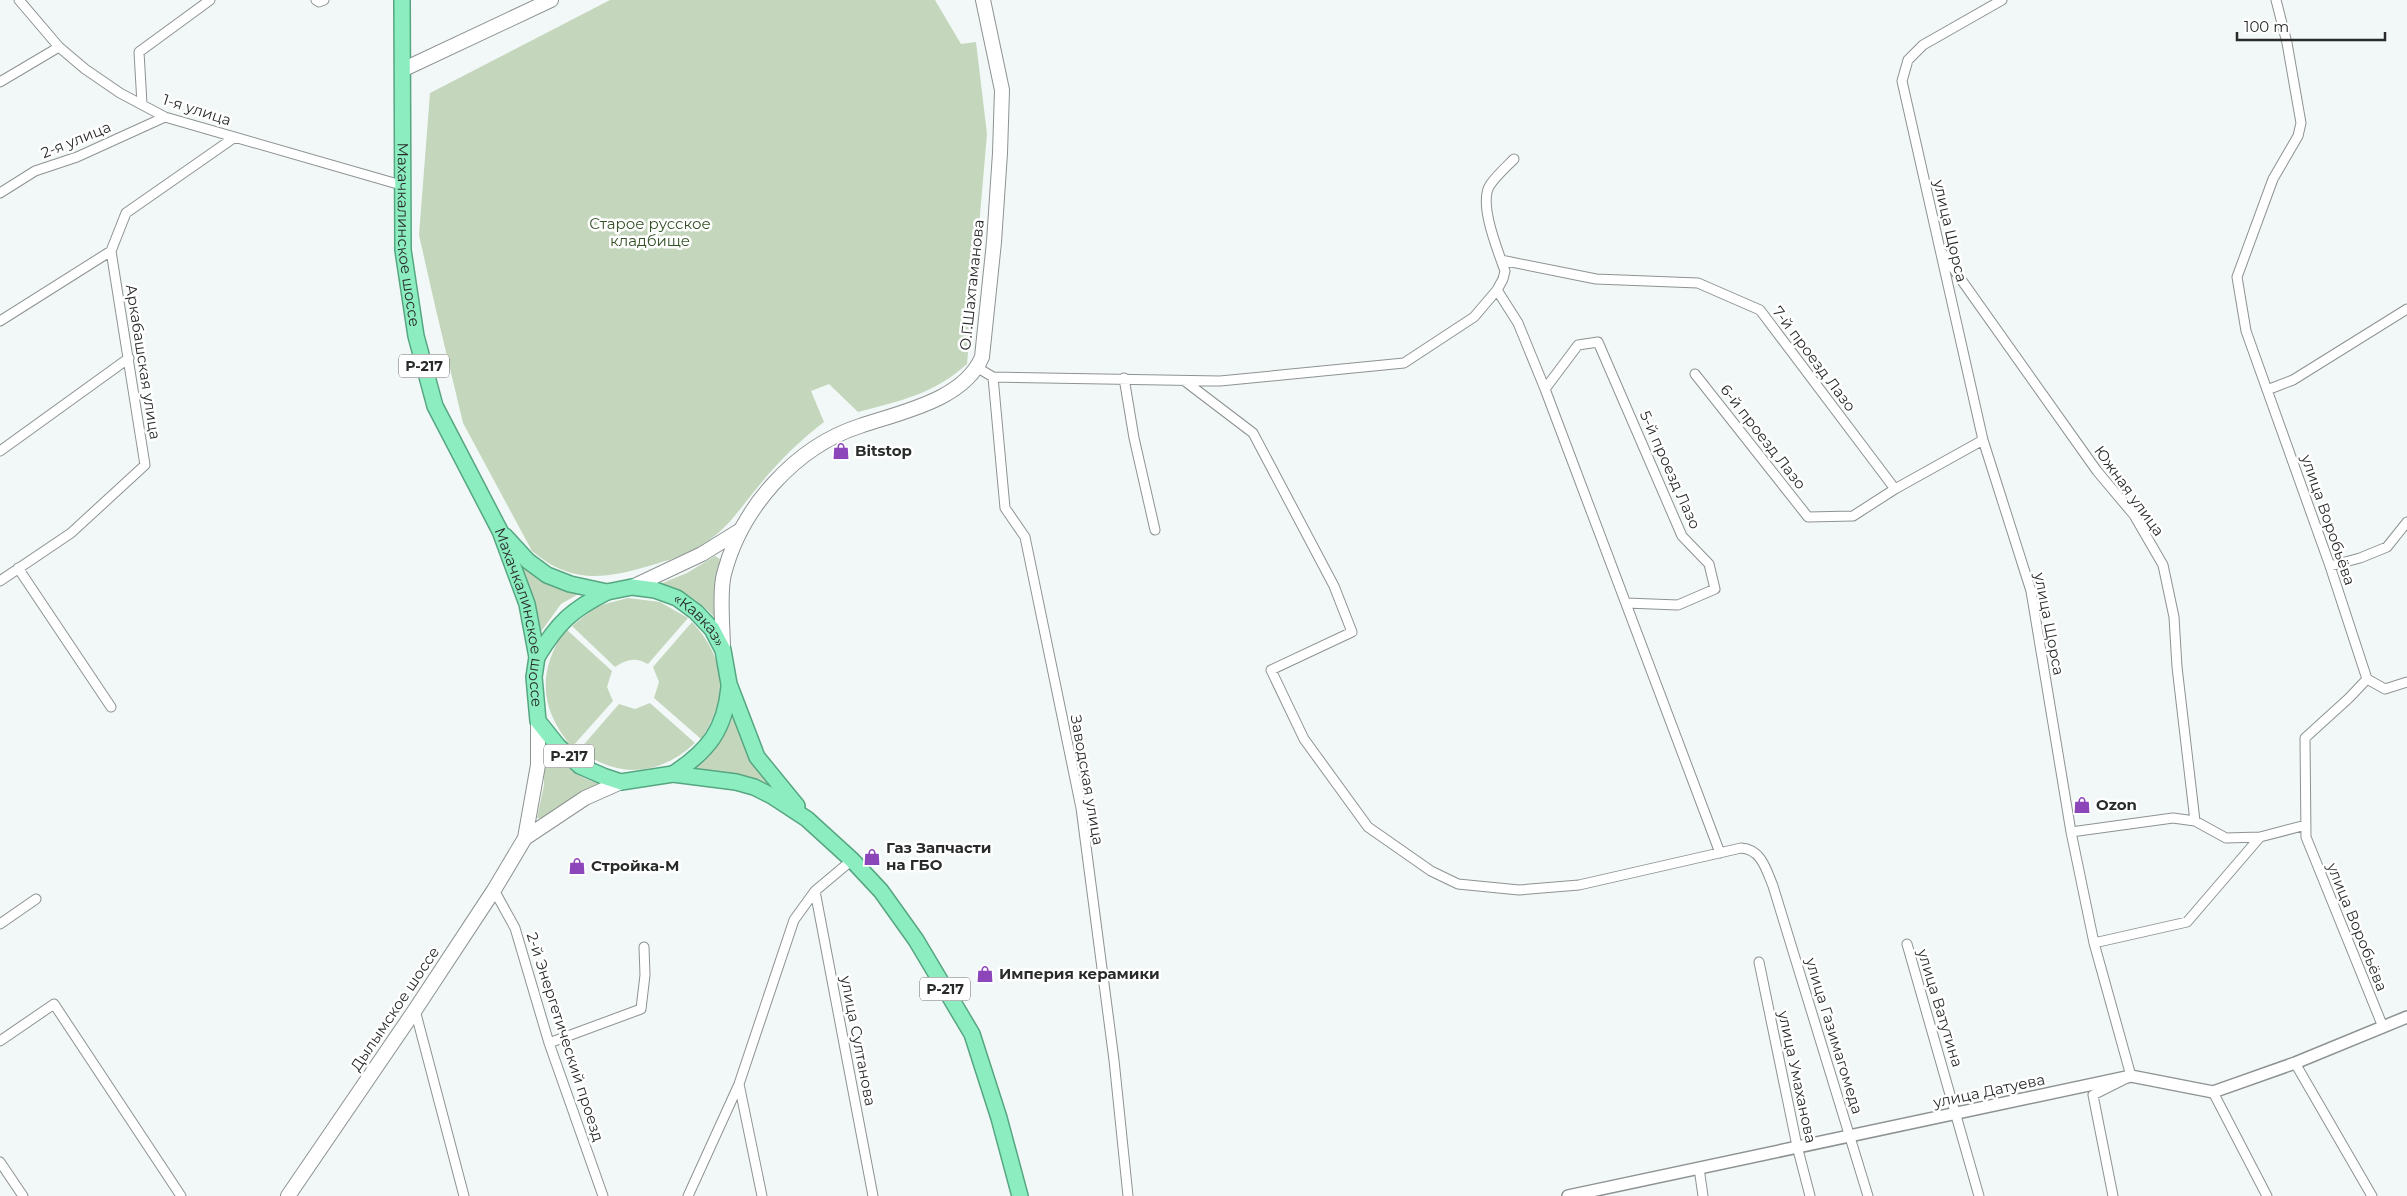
<svg xmlns="http://www.w3.org/2000/svg" width="2407" height="1196" viewBox="0 0 2407 1196" font-family="Montserrat,sans-serif">
	<style>
		.green { fill: #c4d7bc }
		.lines { fill: none; stroke-linecap: round; stroke-linejoin: round }
		.minor-casing { stroke: #8d9392; stroke-width: 11 }
		.tertiary-casing { stroke: #8d9392; stroke-width: 14 }
		.secondary-casing { stroke: #8d9392; stroke-width: 16 }
		.trunk-casing { stroke: #56a682; stroke-width: 18 }
		.minor { stroke: #fff; stroke-width: 9 }
		.tertiary { stroke: #fff; stroke-width: 11 }
		.secondary { stroke: #fff; stroke-width: 14 }
		.trunk { stroke: #8ceec0; stroke-width: 15 }
		.labels { text-anchor: middle; stroke-width: 5; stroke-linejoin: round; paint-order: stroke }
		.shield { fill: #fff; stroke: #696b6b; stroke-width: 1 }
		.shield-label { font-size: 14px; font-weight: bold; fill: #292b2b }
		.street-label { font-size: 15px; fill: #292b2b; stroke: #fff }
		.park-label { font-size: 15px; fill: #335125; stroke: #fff }
		.poi-label { font-size: 15px; font-weight: bold; fill: #292b2b; stroke: #fff; text-anchor: start }
	</style>
	<rect width="100%" height="100%" fill="#f2f8f7"/>
	<path class="green" d="M610 0H935L961 44 976 42 987 134 967 364C934 394 900 401 858 412L829 384 811 391 824 422C799 441 777 463 757 488 745 502 732 522 717 534 695 552 677 558 649 566 604 579 571 584 532 551L463 423 436 310 419 235 430 93Z
		M715 556 720 559 715 594V618C699 600 683 590 660 584L687 573Z
		M517 561 582 592 561 604 540 633 536 609Z
		M628 598 660 602 688 618 648 664C636 657 626 659 615 667L572 626 597 606Z
		M692 622C726 658 729 698 701 739L654 698 659 682 653 667Z
		M566 629 612 671 607 687 613 701 572 747C539 709 537 670 566 629Z
		M650 703 695 743C659 776 619 779 579 750L619 704 635 709Z
		M733 716 776 790 689 772C712 758 724 740 733 716Z
		M544 741C559 762 577 780 603 784L575 797 542 819 537 818 544 785Z"/>
	<g class="lines">
		<g class="minor-casing">
			<path id="minor" d="M19 0 59 47 85 69 120 93 165 117 401 185
				M316 0 319 2 324 0
				M2002 0 1923 45 1908 60 1902 81 1983 440 2031 591 2071 832 2094 943 2131 1076 2093 1095 2113 1196
				M2276 0 2287 43 2301 123 2298 136 2273 179 2237 277 2246 331 2330 566 2367 679 2349 698 2305 738 2306 837 2383 1027
				M0 82 59 47
				M142 104 139 52 210 0
				M0 193 35 171 77 157 165 117
				M1943 254 2097 471 2134 515 2163 565 2174 617 2177 667 2195 821
				M1501 260 1596 279 1698 283 1760 310 1895 489 1853 516 1808 517 1695 374
				M1497 290 1518 323 1545 389 1720 853
				M0 321 111 251
				M978 368 993 377 1220 381 1404 363 1474 317 1497 290 1503 279 1505 271C1498 251 1478 203 1490 185 1496 176 1506 167 1514 159
				M993 377 1005 508 1025 537 1081 808 1114 1060 1128 1196
				M1124 378 1134 438 1155 530
				M1186 382 1253 433 1334 586 1352 632 1271 670 1304 739 1368 827 1431 871 1458 884 1519 890 1579 885 1741 848C1761 849 1766 869 1773 886L1868 1196
				M1545 389 1578 345 1598 342 1682 536 1709 564 1715 589 1678 605 1626 603
				M2267 390 2293 380 2407 309
				M0 451 129 358
				M1895 489 1983 440
				M2330 566 2360 558 2387 547 2407 522
				M18 568 111 707
				M0 581 71 533 145 465 111 251 126 213 235 137
				M2367 679 2385 689 2407 682
				M2071 832 2173 818 2195 821 2226 838 2260 837 2306 825
				M494 890 515 928 549 1043 603 1196
				M815 891 873 1196
				M0 924 36 899
				M2094 943 2187 922 2260 837
				M1907 944 1979 1196
				M1759 962 1797 1146 1810 1196
				M415 1010 464 1196
				M0 1041 54 1004 181 1196
				M549 1043 641 1009 645 975 644 947
				M2295 1063 2372 1196
				M739 1084 762 1196
				M2213 1092 2267 1196
				M0 1162 23 1196
				M1699 1168 1703 1196
				M688 1196 739 1084 794 920 815 891 852 860"/>
		</g>
		<g class="tertiary-casing">
			<path id="tertiary" d="M1568 1196 2131 1076 2213 1092 2295 1063 2407 1017"/>
		</g>
		<g class="secondary-casing">
			<path id="secondary" d="M402 70 551 0
				M632 587 702 554 739 531
				M723 650C723 629 719 593 724 574 741 508 795 447 860 426 901 412 964 400 982 357L994 242 1000 153 1002 90 983 0
				M525 838 585 798 621 782
				M288 1196 415 1010 494 890 525 838 538 765V721"/>
		</g>
		<g class="trunk-casing">
			<g id="trunk">
				<path id="s1" d="M402 0 403 250 416 336 435 406 500 531 527 604 537 657 534 677 538 721 558 746 580 766 603 776 621 782 673 774 736 782 754 787 772 796 807 819 852 860 881 891 916 940 972 1034 999 1118 1020 1196"/>
				<path id="s2" d="M505 536 528 561 547 575 570 584 607 592 632 587 655 590 677 598 696 612 712 629 723 650 729 684 757 757 797 806"/>
				<path d="M537 657C558 623 571 610 607 592"/>
				<path d="M673 774C708 751 725 730 729 687"/>
			</g>
		</g>
		<use href="#minor" class="minor"/>
		<use href="#tertiary" class="tertiary"/>
		<use href="#secondary" class="secondary"/>
		<use href="#trunk" class="trunk"/>
	</g>
	<defs>
		<g id="shop-bare" transform="scale(1.35)"><path d="M-5-2.5h2.3a2.7 3.5 0 0 1 5.4 0H5L5.5 6h-11ZM-1.5-2.5h3a1.5 2.3 0 0 0-3 0Z" fill="#8d46b9" stroke="#fff" stroke-width="2.5" paint-order="stroke"/></g>
	</defs>
	<g fill-rule="evenodd">
		<use href="#shop-bare" x="841" y="451"/>
		<use href="#shop-bare" x="2082" y="805"/>
		<use href="#shop-bare" x="872" y="857"/>
		<use href="#shop-bare" x="577" y="866"/>
		<use href="#shop-bare" x="985" y="974"/>
	</g>
	<g class="labels">
		<g class="shield">
			<rect x="399" y="354.5" width="50" height="23" rx="4"/>
			<rect x="544" y="744.5" width="50" height="23" rx="4"/>
			<rect x="920" y="977.5" width="50" height="23" rx="4"/>
		</g>
		<g class="shield-label">
			<text x="424" y="371">Р-217</text>
			<text x="569" y="761">Р-217</text>
			<text x="945" y="994">Р-217</text>
		</g>
		<g class="street-label">
			<text transform="translate(197 110) rotate(18)" y="5">1-я улица</text>
			<text transform="translate(76 140) rotate(-22)" y="5">2-я улица</text>
			<text transform="translate(1950 231) rotate(77)" y="5">улица Щорса</text>
			<text dy="5" stroke="none"><textPath href="#s1" startOffset="235">Махачкалинское шоссе</textPath></text>
			<text transform="translate(972 285) rotate(-84)" y="5">О.Г.Шахтаманова</text>
			<text transform="translate(1814 359) rotate(53)" y="5">7-й проезд Лазо</text>
			<text transform="translate(143 362) rotate(81)" y="5">Аркабашская улица</text>
			<text transform="translate(1763 437) rotate(52)" y="5">6-й проезд Лазо</text>
			<text transform="translate(1670 470) rotate(66)" y="5">5-й проезд Лазо</text>
			<text transform="translate(2129 491) rotate(54)" y="5">Южная улица</text>
			<text transform="translate(2328 520) rotate(71)" y="5">улица Воробьёва</text>
			<text dy="5" stroke="none"><textPath href="#s1" startOffset="640">Махачкалинское шоссе</textPath></text>
			<text dy="5" stroke="none"><textPath href="#s2" startOffset="224">«Кавказ»</textPath></text>
			<text transform="translate(2049 624) rotate(79)" y="5">улица Щорса</text>
			<text transform="translate(1087 780) rotate(80)" y="5">Заводская улица</text>
			<text transform="translate(2357 927) rotate(68)" y="5">улица Воробьёва</text>
			<text transform="translate(1940 1008) rotate(73)" y="5">улица Ватутина</text>
			<text transform="translate(395 1009) rotate(-56)" y="5">Дылымское шоссе</text>
			<text transform="translate(1834 1036) rotate(73)" y="5">улица Газимагомеда</text>
			<text transform="translate(565 1037) rotate(72)" y="5">2-й Энергетический проезд</text>
			<text transform="translate(858 1041) rotate(79)" y="5">улица Султанова</text>
			<text transform="translate(1797 1077) rotate(78)" y="5">улица Умаханова</text>
			<text transform="translate(1989 1091) rotate(-12)" y="5">улица Датуева</text>
		</g>
		<g class="park-label">
			<text x="650" y="229">Старое русское<tspan x="650" dy="17">кладбище</tspan></text>
		</g>
		<g class="poi-label">
			<text x="855" y="456">Bitstop</text>
			<text x="2096" y="810">Ozon</text>
			<text x="886" y="853">Газ Запчасти<tspan x="886" dy="17">на ГБО</tspan></text>
			<text x="591" y="871">Стройка-М</text>
			<text x="999" y="979">Империя керамики</text>
		</g>
	</g>
	<path d="M2237 32v8h148v-8" fill="none" stroke="#292b2b" stroke-width="2.5"/>
	<text x="2244" y="32" font-size="15" fill="#292b2b" stroke="#ffffff" stroke-width="4" paint-order="stroke">100 m</text>
</svg>
